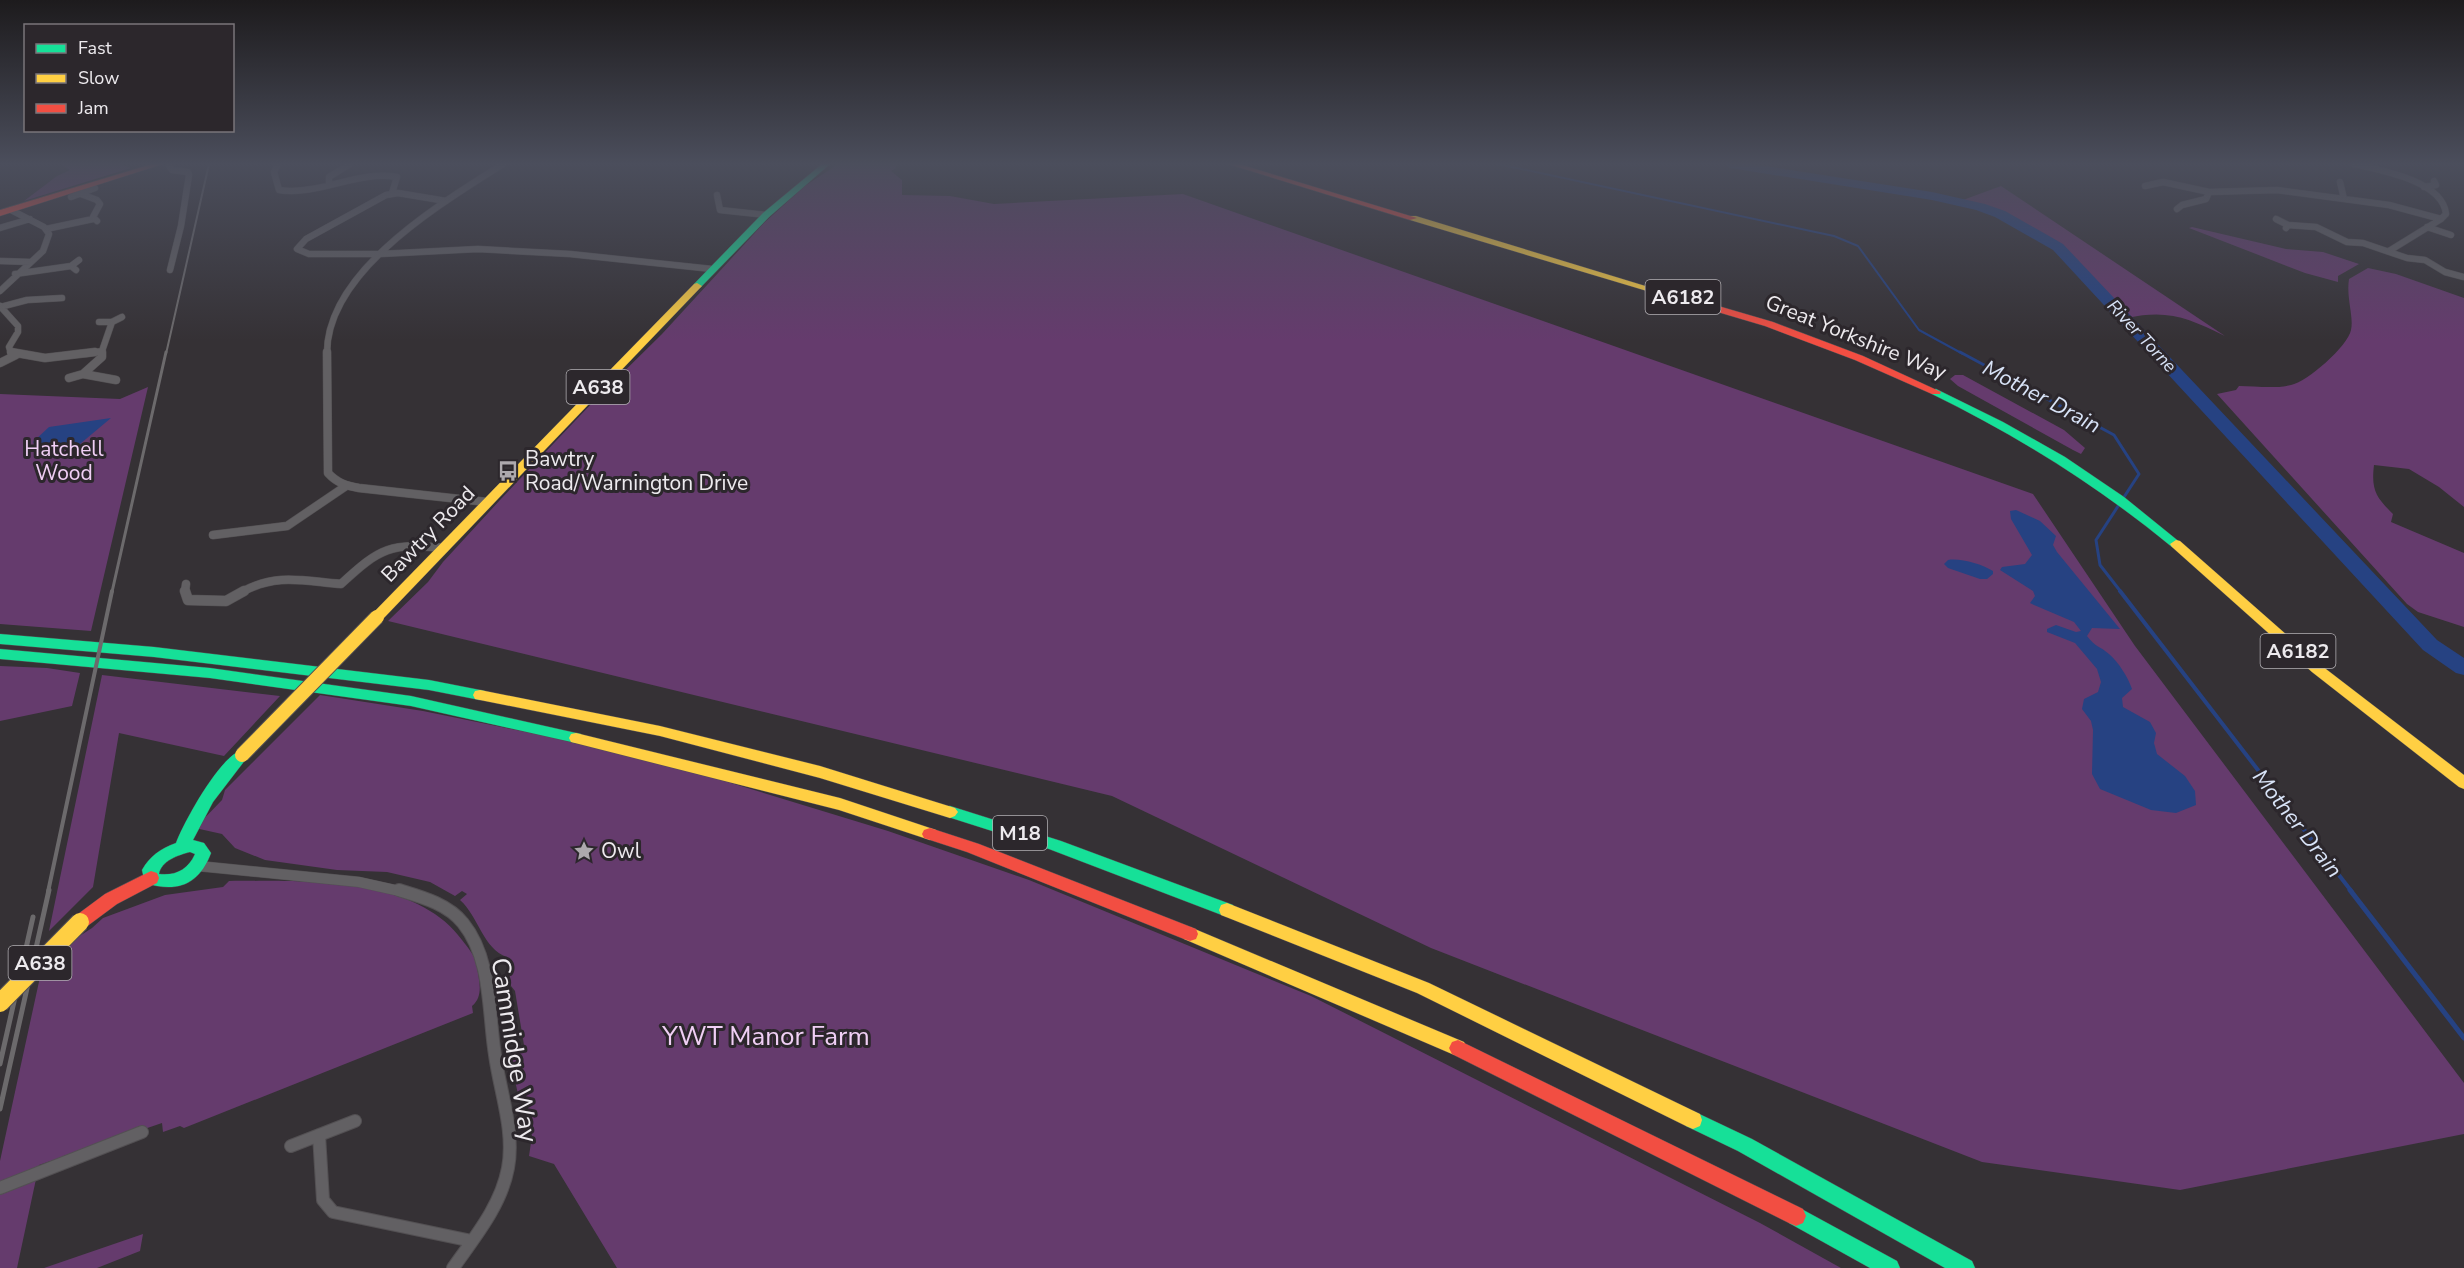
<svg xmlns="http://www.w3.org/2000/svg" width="2464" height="1268" viewBox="0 0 2464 1268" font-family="'Nunito Sans',sans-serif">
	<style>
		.green { fill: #653b6d }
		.water { fill: #264282 }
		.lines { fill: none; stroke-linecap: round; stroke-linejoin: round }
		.stream-far3 { stroke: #264282; stroke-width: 2 }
		.stream-far2 { stroke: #264282; stroke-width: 3 }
		.stream-far1 { stroke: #264282; stroke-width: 4 }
		.stream { stroke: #264282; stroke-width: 5 }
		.river { fill: #264282; fill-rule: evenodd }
		.street-far3-casing { stroke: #535053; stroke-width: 7 }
		.street-far2-casing { stroke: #535053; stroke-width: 9 }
		.street-far1-casing { stroke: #535053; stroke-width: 11 }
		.street-casing { stroke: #535053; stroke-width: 14 }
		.fast-casing { stroke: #535053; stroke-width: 1 }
		.slow-casing { stroke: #535053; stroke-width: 1 }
		.jam-casing { stroke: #535053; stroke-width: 1 }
		.street-far3 { stroke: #626063; stroke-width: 6 }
		.street-far2 { stroke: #626063; stroke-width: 8 }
		.street-far1 { stroke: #626063; stroke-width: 10 }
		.street { stroke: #626063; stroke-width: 12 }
		.fast { fill: #16e098; fill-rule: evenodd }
		.slow { fill: #ffcf43; fill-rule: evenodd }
		.jam { fill: #f24e42; fill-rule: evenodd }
		.rail-far3 { stroke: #6c6a6c; stroke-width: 2 }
		.rail-far2 { stroke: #6c6a6c; stroke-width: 3 }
		.rail-far1 { stroke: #6c6a6c; stroke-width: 4 }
		.rail { stroke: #6c6a6c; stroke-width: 5 }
		.slow-bridge-far1-casing { stroke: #535053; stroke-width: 16; stroke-linecap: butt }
		.slow-bridge-casing { stroke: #535053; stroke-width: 20; stroke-linecap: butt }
		.slow-bridge-far1 { stroke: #ffcf43; stroke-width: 14 }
		.slow-bridge { stroke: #ffcf43; stroke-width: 18 }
		.labels { text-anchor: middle; stroke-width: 6; stroke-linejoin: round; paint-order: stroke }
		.far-water-label { font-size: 18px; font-style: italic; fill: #d8e3f7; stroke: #2c272c }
		.shield { fill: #2c272c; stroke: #b3b0b4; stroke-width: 1.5 }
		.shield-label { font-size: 20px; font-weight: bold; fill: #edeaee }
		.street-label { font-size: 21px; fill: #edeaee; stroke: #2c272c }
		.park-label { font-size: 21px; fill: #f0cff5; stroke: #2c272c }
		.poi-label { font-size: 21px; fill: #edeaee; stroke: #2c272c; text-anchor: start }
		.water-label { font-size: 22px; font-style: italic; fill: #d8e3f7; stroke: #2c272c }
		.near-park-label { font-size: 26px; fill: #f0cff5; stroke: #2c272c }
		.near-street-label { font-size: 26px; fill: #edeaee; stroke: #2c272c }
	</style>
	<rect width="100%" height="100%" fill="#353135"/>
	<path class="green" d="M61 164H121L131 168 24 201 57 176 70 170Z
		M838 164H896V168L891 171 902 180V195L950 196 994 204 1183 194 2033 494 2135 646 2464 1083V1134L2180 1190 1982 1162 1431 948 1112 796 388 621 428 582 443 562 500 500 593 402 662 334 764 223 805 186Z
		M2001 186 2225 336C2188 318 2168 309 2127 318L2060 243 1996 210 1963 200Z
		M2192 227 2286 249 2323 252 2359 264 2338 276V282L2305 273 2189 228Z
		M2368 268 2396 274 2464 298V507L2439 487 2409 469 2374 465C2371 490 2376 497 2393 514L2391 522 2464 553V627L2418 612 2407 604 2217 394 2236 390 2239 386C2255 386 2274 389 2291 385 2307 382 2348 346 2351 330 2354 316 2346 298 2349 279Z
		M1955 375H1963L2064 430 2085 448 2081 454 2073 450 1958 386 1950 379Z
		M148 387 91 631 0 624V394L120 399Z
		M0 666 47 668 80 673 72 706 0 721Z
		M102 675 280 696 224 756 119 733 93 887 49 931Z
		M320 695 423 711 551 737 705 775 888 831 1029 880 1311 996 1760 1223 1841 1268H617L554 1164 529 1156 532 1136 529 1123 521 1108 509 1053 524 1045 515 991 511 986 507 957C483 949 479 917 460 900L467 894 462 891 455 896 430 882 387 872 337 870 265 860 235 848 222 834 195 828 222 800 225 790Z
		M229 881C300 881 415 875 462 940 468 948 476 956 477 967 479 980 484 996 472 1006L473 1013 184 1128 180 1126 163 1132 162 1123 39 1165 17 1268H0V1161L40 977 61 948 92 928 103 918 165 895 223 887Z
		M143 1234 140 1251 97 1268H44Z"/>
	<path class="water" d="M111 418 80 444 40 452 33 442 49 427Z
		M2016 510 2040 521 2056 536 2053 545 2057 552 2120 629 2092 628 2087 636C2095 647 2100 646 2109 654 2119 663 2128 677 2132 689L2122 698 2123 707 2150 722 2156 733 2154 743 2157 754 2185 776 2195 791 2196 805 2176 813 2151 810 2100 789 2092 774 2093 730 2091 721 2082 709 2084 699 2098 692 2101 682 2097 669 2075 643 2047 632V629L2056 625 2076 632 2081 631 2074 622 2034 605 2030 603 2035 596 2033 591 2000 570 2002 567 2025 564 2032 555 2011 519 2010 511Z
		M1948 560C1961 558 1981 564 1993 571V574L1987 579H1980L1948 568 1944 564Z"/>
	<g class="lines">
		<path class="stream-far3" d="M1498 164 1834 236 1858 246 1919 330 1963 354"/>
		<path class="stream-far2" d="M1960 352 2114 435 2139 474 2096 540 2100 565 2121 592"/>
		<path class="stream-far1" d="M2120 591 2352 892"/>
		<path class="stream" d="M2350 890 2464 1038"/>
		<path class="river" d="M1724 164H1752L1932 192 1985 204 2005 211 2063 244 2437 640 2464 658V675L2456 673 2423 650 2053 250 1995 217 1976 210 1932 200 1730 168Z"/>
		<g class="street-far3-casing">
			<path id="street-far3" d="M168 164 172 170 188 172 189 175 181 226 170 270
				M278 164 274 172 279 190C319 196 357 170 397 177L392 193
				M2354 164C2381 170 2443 181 2446 214L2441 219 2389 251
				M2340 182 2344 199
				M329 184V177L350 164
				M2145 186 2163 182 2209 192
				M2424 187 2436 185 2434 181
				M81 194 97 200 100 204 93 217 97 221
				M717 195 720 210 766 215
				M71 197 95 188
				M446 201 398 193 386 195 306 239 297 249 309 254H380L478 249 570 254 712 269
				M2177 209 2182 205 2206 199 2209 192 2277 190 2389 205 2441 219
				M2276 219 2288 225 2286 228
				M2288 225 2316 227 2347 242 2363 243 2407 258 2425 260 2445 272 2464 277
				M2427 227 2451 235
				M0 228 30 219
				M46 229 93 219
				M0 261 31 262
				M76 270 71 266 79 260
				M15 274 71 266
				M0 291 43 251 49 234 44 227 11 210
				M0 306 18 326V332L9 347 11 353 14 354
				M0 307 27 300 62 298
				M99 322H112L122 317
				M102 351 112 322
				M86 354 102 351V354
				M327 354C326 271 442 203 503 164"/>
		</g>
		<g class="street-far2-casing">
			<path id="street-far2" d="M11 352 45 358 95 352
				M327 352 328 473C337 483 347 486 359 488L487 502
				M0 363 16 355
				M83 374 102 357V352
				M69 378 83 374 116 380
				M213 535 287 526 346 486
				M185 592 186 584
				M242 592C276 573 303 581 341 584 381 547 390 543 445 548"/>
		</g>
		<g class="street-far1-casing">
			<path id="street-far1" d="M185 591 188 600 226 601 244 591
				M198 866 359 882 404 892"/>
		</g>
		<g class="street-casing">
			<path id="street" d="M399 890C422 897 448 904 463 923 492 959 488 1012 495 1055 500 1092 515 1131 508 1168 501 1206 474 1238 453 1268
				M319 1135 323 1200 333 1212 472 1241
				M291 1146 355 1121
				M0 1188 142 1132"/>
		</g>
		<g class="fast-casing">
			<path id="fast" d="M822 164H830L769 217 700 288H694V284L763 213Z
				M1936 389 2003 422 2065 457 2124 497 2182 544 2176 548 2172 547C2098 486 2018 436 1932 394L1931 392Z
				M0 634 154 647 429 680 480 690 485 691 487 695 485 699 480 700 429 690 154 657 0 644Z
				M0 649 210 668 411 696 576 733 581 734 583 738 581 742 576 743 411 706 210 678 0 659Z
				M242 750 247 751 249 755 213 802 193 840 204 843 211 853C199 885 177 893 145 883L142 870C150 856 160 849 176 843 184 822 220 756 242 750ZM190 852 195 854C188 870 175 876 159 874 161 861 178 855 190 852Z
				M950 806 1061 841 1233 905 1235 910 1233 915 1227 917 1049 849 945 816 942 812 945 808Z
				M1693 1111 1752 1139 1972 1261 1975 1268H1945L1738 1151 1686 1126 1684 1120 1686 1114Z
				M1796 1206 1897 1261 1900 1268H1870L1789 1223 1786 1216 1789 1209Z"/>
		</g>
		<g class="slow-casing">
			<path id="slow" d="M1410 216H1416L1665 292 1657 294 1410 220Z
				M697 283 702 286 700 288 382 620H372L370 617 372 614 694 284Z
				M2176 540 2180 541 2322 666 2464 775V789L2459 787 2312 672 2172 547 2170 544Z
				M480 690 660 726 820 766 955 808 958 812 955 816 950 818 820 778 660 736 475 699 473 695 475 691Z
				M576 733 840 798 936 830 938 834 936 838 930 840 839 810 571 742 569 738 571 734Z
				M1227 903 1429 983 1700 1114 1702 1120 1700 1126 1693 1129 1686 1126 1417 993 1221 915 1219 910 1221 905Z
				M1190 927 1464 1042 1467 1048 1464 1054 1458 1056 1452 1054 1184 939 1182 934 1184 929Z"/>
		</g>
		<g class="jam-casing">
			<path id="jam" d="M152 164H163L0 216V210Z
				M1228 164H1239L1417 218 1410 220Z
				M1660 289 1773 322 1863 356 1941 392 1940 394H1932L1855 360 1765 326 1657 294V290Z
				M930 828 979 844 1196 929 1198 934 1196 939 1190 941 1184 939 967 852 924 838 922 834 924 830Z
				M151 871 157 873 159 878 157 883 117 904 86 927 80 929 74 927 72 922 74 917 105 894Z
				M1458 1040 1803 1209 1806 1216 1803 1223 1796 1226 1789 1223 1452 1054 1449 1048 1452 1042Z"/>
		</g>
		<use href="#street-far3" class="street-far3"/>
		<use href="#street-far2" class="street-far2"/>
		<use href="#street-far1" class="street-far1"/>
		<use href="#street" class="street"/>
		<use href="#fast" class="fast"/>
		<use href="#slow" class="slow"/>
		<use href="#jam" class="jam"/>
		<path class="rail-far3" d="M166 354 209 164"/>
		<path class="rail-far2" d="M112 592 166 352"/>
		<path class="rail-far1" d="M48 892 112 591"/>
		<path class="rail" d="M0 1064 33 917
			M0 1109 49 890"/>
		<g class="slow-bridge-far1-casing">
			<path id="slow-bridge-far1" d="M242 755 377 617"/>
		</g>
		<g class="slow-bridge-casing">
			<path id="slow-bridge" d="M0 1003 80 922"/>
		</g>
		<use href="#slow-bridge-far1" class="slow-bridge-far1"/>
		<use href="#slow-bridge" class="slow-bridge"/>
	</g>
	<linearGradient id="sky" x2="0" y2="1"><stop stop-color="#1d1b1d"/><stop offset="0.48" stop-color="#4b4e5c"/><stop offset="1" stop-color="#4b4e5c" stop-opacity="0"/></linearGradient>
	<rect width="2464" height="341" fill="url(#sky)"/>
	<defs>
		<g id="bus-bare" transform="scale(1.62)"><path d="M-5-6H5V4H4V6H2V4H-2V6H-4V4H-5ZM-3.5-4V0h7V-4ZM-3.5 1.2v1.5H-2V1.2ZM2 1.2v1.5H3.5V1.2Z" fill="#ada9ad" stroke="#2c272c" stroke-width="2.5" paint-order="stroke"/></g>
		<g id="sight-bare" transform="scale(1.62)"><path d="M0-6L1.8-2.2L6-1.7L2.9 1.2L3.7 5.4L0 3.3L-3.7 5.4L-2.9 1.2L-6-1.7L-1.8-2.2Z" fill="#ada9ad" stroke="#2c272c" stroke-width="2.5" paint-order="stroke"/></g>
	</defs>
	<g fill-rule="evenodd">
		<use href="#bus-bare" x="508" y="471"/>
		<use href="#sight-bare" x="584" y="851"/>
	</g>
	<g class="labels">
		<g class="far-water-label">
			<text transform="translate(2142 336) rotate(47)" y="6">River Torne</text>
		</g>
		<g class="shield">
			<rect x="1645.5" y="280" width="75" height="34" rx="4.5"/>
			<rect x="566.5" y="370" width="63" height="34" rx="4.5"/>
			<rect x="2260.5" y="634" width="75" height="34" rx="4.5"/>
			<rect x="993" y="816" width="54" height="34" rx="4.5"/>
			<rect x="8.5" y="946" width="63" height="34" rx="4.5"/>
		</g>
		<g class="shield-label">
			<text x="1683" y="304">A6182</text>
			<text x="598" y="394">A638</text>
			<text x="2298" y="658">A6182</text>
			<text x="1020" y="840">M18</text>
			<text x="40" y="970">A638</text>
		</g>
		<g class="street-label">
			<text transform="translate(1856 337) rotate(22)" y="7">Great Yorkshire Way</text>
			<text transform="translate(428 534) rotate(-46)" y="7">Bawtry Road</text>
		</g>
		<g class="park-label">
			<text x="64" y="456">Hatchell<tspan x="64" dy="24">Wood</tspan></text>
		</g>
		<g class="poi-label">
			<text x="525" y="466">Bawtry<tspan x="525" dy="24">Road/Warnington Drive</tspan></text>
			<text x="601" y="858">Owl</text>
		</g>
		<g class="water-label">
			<text transform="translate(2042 396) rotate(28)" y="8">Mother Drain</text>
			<text transform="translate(2298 823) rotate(52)" y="8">Mother Drain</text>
		</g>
		<g class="near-park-label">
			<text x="766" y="1045">YWT Manor Farm</text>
		</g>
		<g class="near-street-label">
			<text transform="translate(515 1050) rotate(81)" y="9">Cammidge Way</text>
		</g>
	</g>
	<rect x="24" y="24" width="210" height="108" fill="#2c272c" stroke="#79757a" stroke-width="1.5"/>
	<rect x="36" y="44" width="30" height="9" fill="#16e098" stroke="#79757a" stroke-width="1.5"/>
	<text x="78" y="54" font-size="18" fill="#edeaee">Fast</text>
	<rect x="36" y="74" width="30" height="9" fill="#ffcf43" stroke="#79757a" stroke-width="1.5"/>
	<text x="78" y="84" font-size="18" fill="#edeaee">Slow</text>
	<rect x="36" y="104" width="30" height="9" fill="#f24e42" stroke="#79757a" stroke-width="1.5"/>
	<text x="78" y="114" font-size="18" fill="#edeaee">Jam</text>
</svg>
